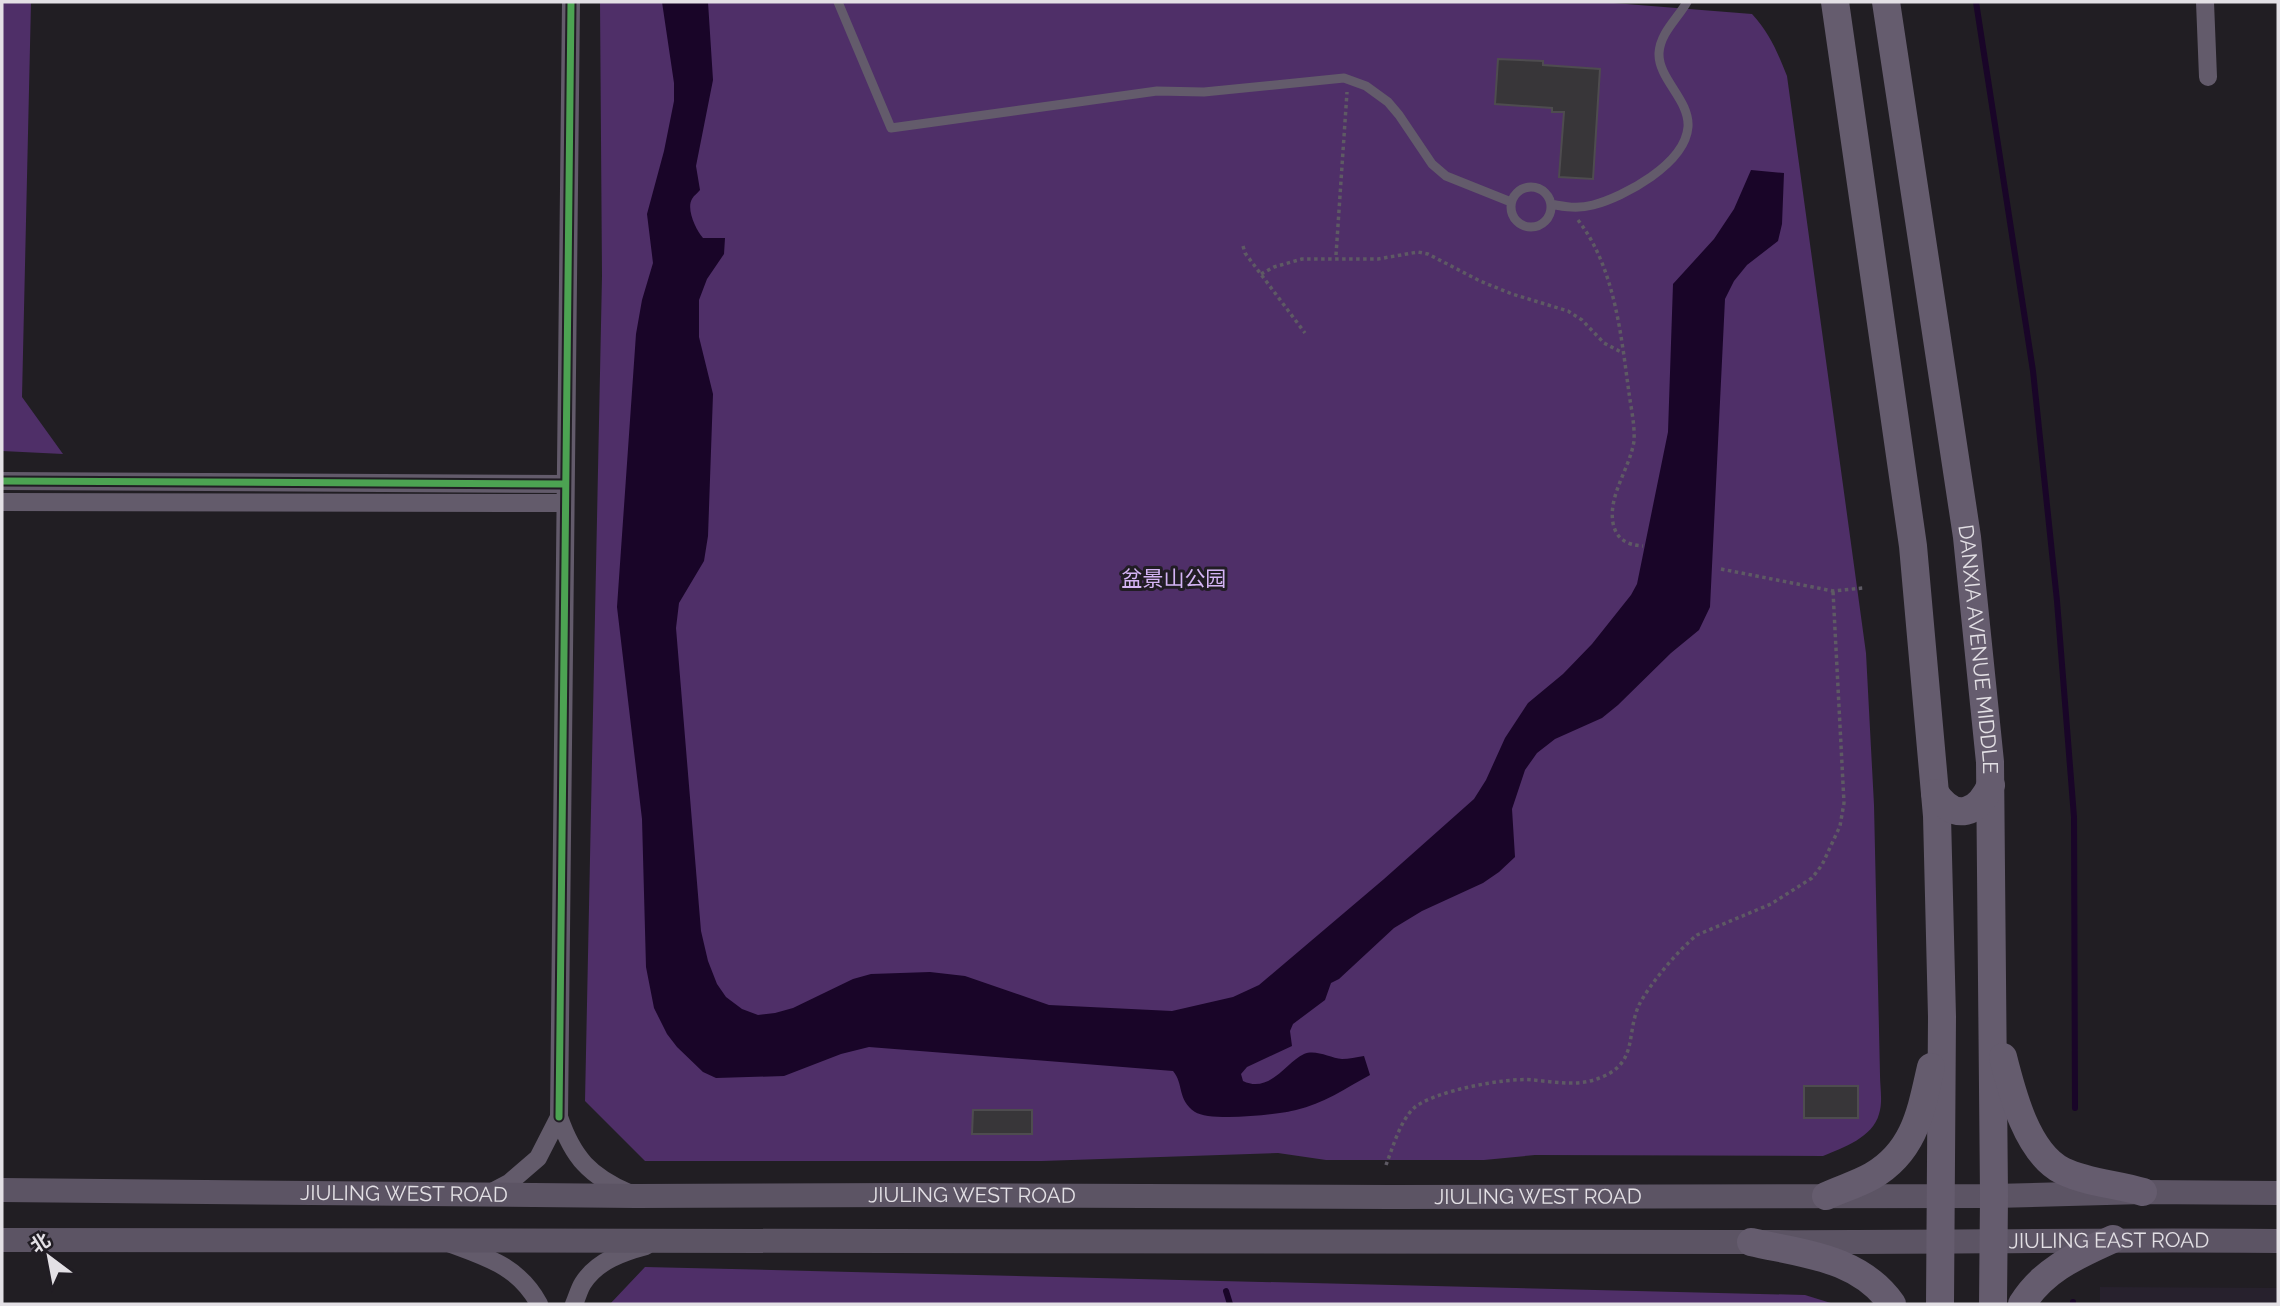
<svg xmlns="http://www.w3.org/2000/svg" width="2280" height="1306" viewBox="0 0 2280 1306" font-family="Raleway,'Noto Sans SC',sans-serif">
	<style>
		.built { fill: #27212d }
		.green { fill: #4f2f68 }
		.water { fill: #190528 }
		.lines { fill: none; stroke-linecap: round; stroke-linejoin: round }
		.stream { stroke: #190528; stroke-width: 6 }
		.building { fill: #383639; stroke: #4e4c4f; stroke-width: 2 }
		.path { stroke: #5e5a64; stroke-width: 3.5; stroke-dasharray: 3.5 3.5; stroke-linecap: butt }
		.lane { stroke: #635b6b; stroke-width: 9 }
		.street { stroke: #635b6b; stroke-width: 18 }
		.secondary { stroke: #5c5464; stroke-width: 24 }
		.primary { stroke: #655c6e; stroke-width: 28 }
		.cycleway-casing { stroke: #211d24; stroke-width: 11 }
		.cycleway { stroke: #4ca352; stroke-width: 7 }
		.labels { text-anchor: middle; stroke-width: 6; stroke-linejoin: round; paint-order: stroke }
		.park-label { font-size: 21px; fill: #d4b4f4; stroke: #211d24 }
		.street-label { font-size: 21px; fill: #e3e0e5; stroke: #211d24 }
	</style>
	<rect width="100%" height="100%" fill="#211e23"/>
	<path class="built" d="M2100 1287 2278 1288V1304H2100Z"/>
	<path class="green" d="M2 2H31L22 397 63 454 2 451Z
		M600 2H1601L1752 14C1770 34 1777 51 1787 76L1866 653 1874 805 1880 1075C1880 1087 1883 1102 1879 1114 1873 1137 1843 1148 1823 1156L1535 1155 1484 1160H1326L1278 1153 1042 1161H645L585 1101 602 276Z
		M645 1267 1805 1295 1834 1304H610Z"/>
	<path class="water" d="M662 2H708L713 80 696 166 700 190C698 193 694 195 692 199 686 209 696 230 703 238H725L724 254 707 279 699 300V337L713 394 708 536 704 561 679 603 676 628 701 931 708 961 717 984 726 997 742 1009 758 1015 775 1013 793 1008 853 979 871 974 930 972 965 976 1049 1005 1172 1011 1233 997 1259 985 1384 879 1474 799 1486 780 1505 738 1528 703 1563 674 1592 644 1631 595 1637 584 1668 432 1673 284 1714 239 1734 209 1751 170 1784 173 1782 224 1778 241 1747 265 1734 281 1725 299 1710 607 1699 630 1671 653 1618 705 1602 718 1555 739 1537 753 1525 770 1512 809 1515 857 1499 872 1483 883 1422 911 1394 928 1339 979 1331 983 1325 1000 1293 1024 1290 1031 1292 1046 1247 1067 1241 1074 1243 1081C1270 1094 1286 1062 1304 1054 1316 1049 1330 1058 1342 1059 1349 1059 1356 1057 1364 1056L1370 1075C1346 1088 1323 1104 1296 1110 1277 1115 1210 1122 1195 1112 1177 1100 1184 1084 1173 1071L869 1047 841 1054 784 1076 716 1078 703 1072 677 1047 667 1034 654 1008 646 967 642 819 617 607 636 334 642 300 653 263 647 214 664 151 674 101V83Z"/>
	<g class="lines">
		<path class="stream" d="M1976 2 2033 371 2057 601 2074 817 2075 1108
			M1226 1291 1230 1304
			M2073 1304V1302"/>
	</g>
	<path class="building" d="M1498 59 1543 61V65L1600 69 1593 179 1559 177 1564 112H1552V108L1495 104Z
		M1804 1086H1858V1118H1804Z
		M973 1110H1032V1134H972Z"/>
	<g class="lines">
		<path class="path" d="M1578 220C1615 268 1621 335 1629 393 1631 408 1635 425 1634 441 1630 468 1608 495 1613 523 1616 539 1627 545 1643 546
			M1243 246 1245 253 1305 333
			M1336 255 1347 92
			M1261 274 1274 267 1302 259H1378L1418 252 1428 254 1480 281 1512 294 1568 311 1582 320 1604 343 1623 353
			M1721 569 1833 591 1863 588
			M1386 1165C1393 1147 1400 1121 1414 1108 1433 1091 1508 1077 1533 1080 1556 1082 1580 1087 1602 1077 1638 1062 1626 1034 1639 1005 1649 985 1679 949 1697 935L1771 904 1812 878 1822 865 1840 826 1844 803 1833 591"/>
		<path class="lane" d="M838 2 891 128 1157 91 1204 92 1344 78 1366 86 1388 102 1399 115 1432 164 1446 176 1511 202
			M1511 207a20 20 0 1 1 40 0a20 20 0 1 1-40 0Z
			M1551 204C1565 207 1578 209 1593 205 1624 197 1685 164 1688 127 1690 100 1658 79 1659 53 1660 33 1678 18 1687 2"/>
		<path class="street" d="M2205 2 2208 77
			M2 481 565 484
			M2 502 565 503
			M559 1117 571 2
			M490 1193 509 1183 538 1158 559 1117C573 1158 590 1176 629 1193
			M451 1244C489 1258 519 1267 539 1304
			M574 1304C577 1298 579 1289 583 1283 597 1261 623 1252 646 1246"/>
		<g class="secondary">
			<path id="s1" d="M2 1190 636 1196 905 1195 1391 1197 1994 1196 2143 1192 2278 1193"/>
			<path id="s2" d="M2 1240C581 1240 1161 1240 1741 1242 1920 1243 2099 1239 2278 1241"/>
		</g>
		<g class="primary">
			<path d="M1835 2 1913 546 1937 816 1942 1017 1940 1304"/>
			<path id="s3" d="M1886 2 1967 537 1990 762 1994 1196 1993 1304"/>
			<path d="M1935 793C1956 823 1978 813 1991 785"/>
			<path d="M2003 1057C2012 1093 2027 1153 2063 1171 2088 1183 2117 1184 2143 1192"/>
			<path d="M1826 1196C1841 1189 1858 1184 1872 1176 1915 1151 1921 1111 1931 1067"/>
			<path d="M1751 1242C1803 1254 1859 1257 1892 1304"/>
			<path d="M2022 1304C2044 1269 2076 1256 2113 1239"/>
		</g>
		<g class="cycleway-casing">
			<path id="cycleway" d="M2 481 565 484
				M559 1117 571 2"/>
		</g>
		<use href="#cycleway" class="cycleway"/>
	</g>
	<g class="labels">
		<g class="park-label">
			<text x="1174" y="586">盆景山公园</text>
		</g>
		<g class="street-label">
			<text dy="7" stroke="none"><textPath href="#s3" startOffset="654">DANXIA AVENUE MIDDLE</textPath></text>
			<text dy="7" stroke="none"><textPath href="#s1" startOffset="402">JIULING WEST ROAD</textPath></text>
			<text dy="7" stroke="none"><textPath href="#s1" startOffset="970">JIULING WEST ROAD</textPath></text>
			<text dy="7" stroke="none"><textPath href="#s1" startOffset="1536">JIULING WEST ROAD</textPath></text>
			<text dy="7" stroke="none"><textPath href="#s2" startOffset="2107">JIULING EAST ROAD</textPath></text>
		</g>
	</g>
	<rect width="2280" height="1306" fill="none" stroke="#e3e0e5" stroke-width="7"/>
	<g transform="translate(49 1257) rotate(328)" stroke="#211d24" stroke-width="5" paint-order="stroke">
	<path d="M0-5L12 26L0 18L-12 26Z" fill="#e3e0e5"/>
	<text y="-10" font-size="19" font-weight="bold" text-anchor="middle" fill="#e3e0e5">北</text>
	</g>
</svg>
